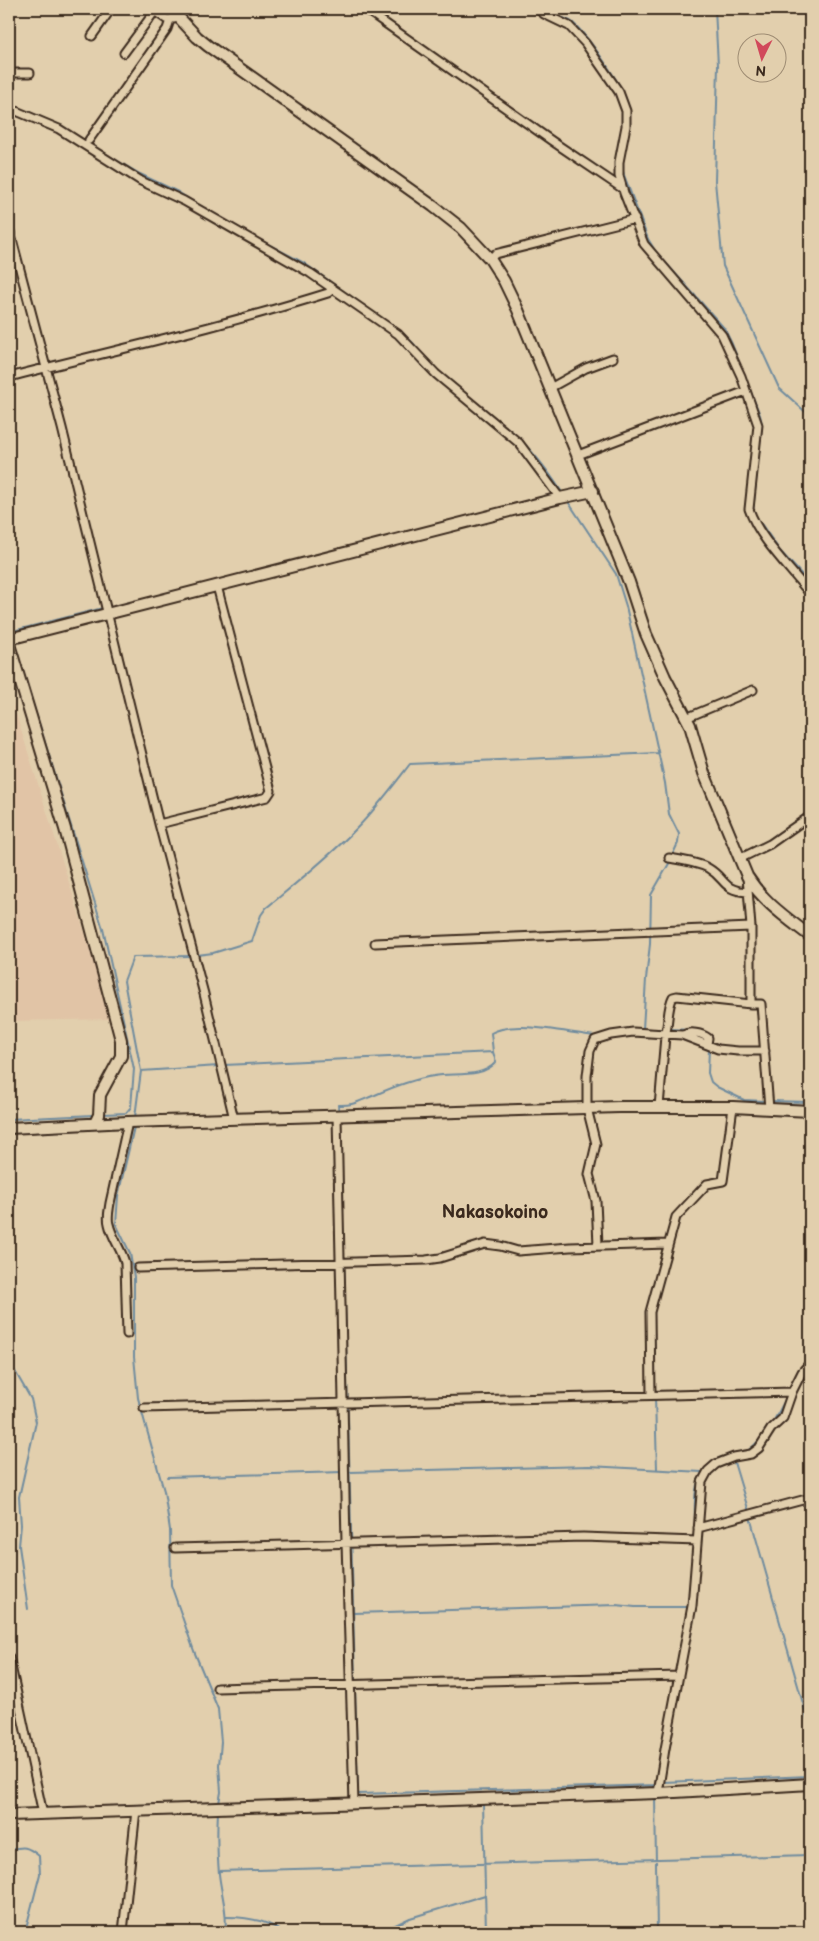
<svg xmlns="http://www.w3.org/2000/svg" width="819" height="1941" viewBox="0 0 819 1941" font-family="'Balsamiq Sans',sans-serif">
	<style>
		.built { fill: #e1c4a6 }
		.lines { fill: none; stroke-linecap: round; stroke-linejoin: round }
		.stream { stroke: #718c9e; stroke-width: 2 }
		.street-casing { stroke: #3b2a1e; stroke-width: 11 }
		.secondary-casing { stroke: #3b2a1e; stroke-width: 14 }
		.street { stroke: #e2cfad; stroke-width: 7 }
		.secondary { stroke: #e2cfad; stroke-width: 10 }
		.labels { text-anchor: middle; stroke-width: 4.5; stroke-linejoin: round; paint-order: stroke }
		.quarter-label { font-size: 18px; font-weight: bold; fill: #3b2a1e; stroke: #e2cfad }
	</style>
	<rect width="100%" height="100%" fill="#e2cfad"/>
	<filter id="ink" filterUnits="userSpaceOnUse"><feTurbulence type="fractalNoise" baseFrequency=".02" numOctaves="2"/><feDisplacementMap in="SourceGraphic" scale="10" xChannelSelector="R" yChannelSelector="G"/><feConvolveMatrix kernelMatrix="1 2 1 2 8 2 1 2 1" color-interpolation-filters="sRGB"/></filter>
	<g filter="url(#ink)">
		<path class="built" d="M9 692 112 1019 9 1021Z"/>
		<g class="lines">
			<path class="stream" d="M544 9C551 16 563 16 572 22 587 35 628 91 629 110
				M715 9 718 65 715 181 723 266 779 388 810 416
				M629 120 622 167 624 175 648 239 656 252 724 328 732 344 760 415 762 424 753 511
				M87 143 140 174 178 192 205 209
				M237 228 304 263 401 332 412 342 436 370 470 398
				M495 419C523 437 545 466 563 494
				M567 500 616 574 626 606 665 783 669 814 679 834 678 843 672 856
				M755 515 780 551 804 577 810 574
				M9 625 12 635
				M9 632 103 608
				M16 649 103 929 134 1069 131 1107 126 1113 104 1114
				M197 955 213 953 252 941 261 915 266 908C296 883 328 858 356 829 376 809 393 786 410 764L658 753
				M643 1029 646 979 650 944 651 895 671 860
				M669 1029 690 1030
				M654 1030 665 1029
				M612 1032 625 1030
				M709 1049 708 1073 711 1082 717 1087 744 1100 765 1101
				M224 1065 493 1052 491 1033C516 1019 570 1034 598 1036
				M141 1071 219 1066
				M770 1101 810 1102
				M339 1112 338 1105C354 1106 361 1100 375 1095 393 1087 414 1079 434 1076 453 1072 482 1079 496 1062L493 1052
				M135 1117 141 1071 124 981 133 957 192 956
				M9 1119 94 1115
				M134 1127 118 1196 116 1224 130 1253 134 1277V1357L138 1398 164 1491 170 1530 171 1585 194 1651 218 1709 221 1742 219 1765 221 1792 219 1803
				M682 1215 709 1187 718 1185
				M343 1222 344 1260
				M344 1264 355 1682
				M654 1355 655 1392
				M9 1361 31 1399 36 1422 19 1497 21 1525 19 1546 28 1609
				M791 1386 798 1373 810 1354
				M655 1397 657 1469
				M747 1451C763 1441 780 1412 787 1395
				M733 1459 749 1512
				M714 1462 719 1458 730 1455
				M350 1472 589 1466 702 1472
				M167 1477 343 1472
				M750 1517 810 1728
				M695 1528C695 1511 692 1482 705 1470
				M354 1613 616 1605 635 1607H689
				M676 1674 680 1651
				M355 1687 358 1794 656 1785
				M663 1782 810 1776
				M655 1787 675 1678
				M655 1796 657 1932
				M483 1802 486 1932
				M218 1811C217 1831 217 1853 219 1874 221 1893 228 1913 225 1932
				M9 1850C24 1846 27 1846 39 1856L40 1874 25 1932
				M219 1871 810 1855
				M227 1917C247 1917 267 1921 283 1932
				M366 1932 385 1930 410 1918 485 1895"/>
			<g class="street-casing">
				<path id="street" d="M365 9 552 141 623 189
					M538 9 544 14 569 26 585 43 619 92 626 111V126L619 162V176L624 193 644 244 722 335 741 376 758 425 749 509C759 539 791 569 810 594
					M153 10 166 19H174
					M92 36 111 9
					M124 53 155 11
					M9 73H30
					M9 108 59 129 141 181 184 201 310 273 398 334 436 374 519 443 560 498
					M89 140 167 29 170 20
					M9 228 62 428 159 824 204 994 234 1119
					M490 259 495 254 635 219
					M9 377C116 350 223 326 328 293L333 289
					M550 388 586 368 613 358
					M578 455 746 391
					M686 718 753 690
					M159 824 267 797 271 791 217 586
					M669 858C681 860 697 862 708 868 727 879 721 890 748 892
					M739 859 770 844 810 816
					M747 877 751 927V1004H761L769 1109
					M375 943 751 927
					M683 1035C690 1031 702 1033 708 1038L707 1044
					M659 1107 665 1036C669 1023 667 1008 673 997L677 996 751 1004
					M337 1116 346 1543 354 1803
					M598 1245 596 1201 589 1174 596 1144 587 1108V1076L590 1051 595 1040 611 1035 633 1032 682 1035 718 1049 738 1051H765
					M138 1268 426 1260 440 1258 485 1244 500 1246 518 1251 570 1247 668 1244
					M127 1334 125 1263C122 1250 112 1238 109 1224 107 1218 109 1210 110 1203L128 1122
					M651 1395 650 1312 676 1217 707 1184 723 1181 733 1107
					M144 1408 792 1392
					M698 1528 810 1498
					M175 1548 583 1537 697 1541
					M9 1657 43 1814
					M217 1688 679 1676
					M658 1793 665 1749 692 1606 702 1482 708 1471 716 1464 734 1457 751 1454 759 1448 771 1429 783 1418 792 1392 802 1372 810 1363
					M123 1932 136 1810"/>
			</g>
			<g class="secondary-casing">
				<path id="secondary" d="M171 9 197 37 208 46 433 206 461 228 490 259 504 281 518 310 629 582 646 634 665 677 690 725 704 773 747 876C763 902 787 918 810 936
					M9 639 560 498 593 491
					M9 644 65 829 121 1040V1056L100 1095 99 1115 95 1123
					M9 1128 128 1122 619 1107H733L810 1111
					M9 1815 658 1793 810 1784"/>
			</g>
			<use href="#street" class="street"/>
			<use href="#secondary" class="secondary"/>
		</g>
	</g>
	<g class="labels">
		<g class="quarter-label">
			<text x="495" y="1218">Nakasokoino</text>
		</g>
	</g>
	<rect width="819" height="1941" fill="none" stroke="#e2cfad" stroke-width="30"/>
	<rect x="15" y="15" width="789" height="1911" fill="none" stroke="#3b2a1e" stroke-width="2" filter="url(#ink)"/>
	<g transform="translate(762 58) rotate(185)"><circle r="24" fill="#e2cfad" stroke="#9f8d74"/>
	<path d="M0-4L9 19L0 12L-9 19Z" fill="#d1495b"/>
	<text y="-8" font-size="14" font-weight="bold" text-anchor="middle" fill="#3b2a1e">N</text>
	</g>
</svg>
